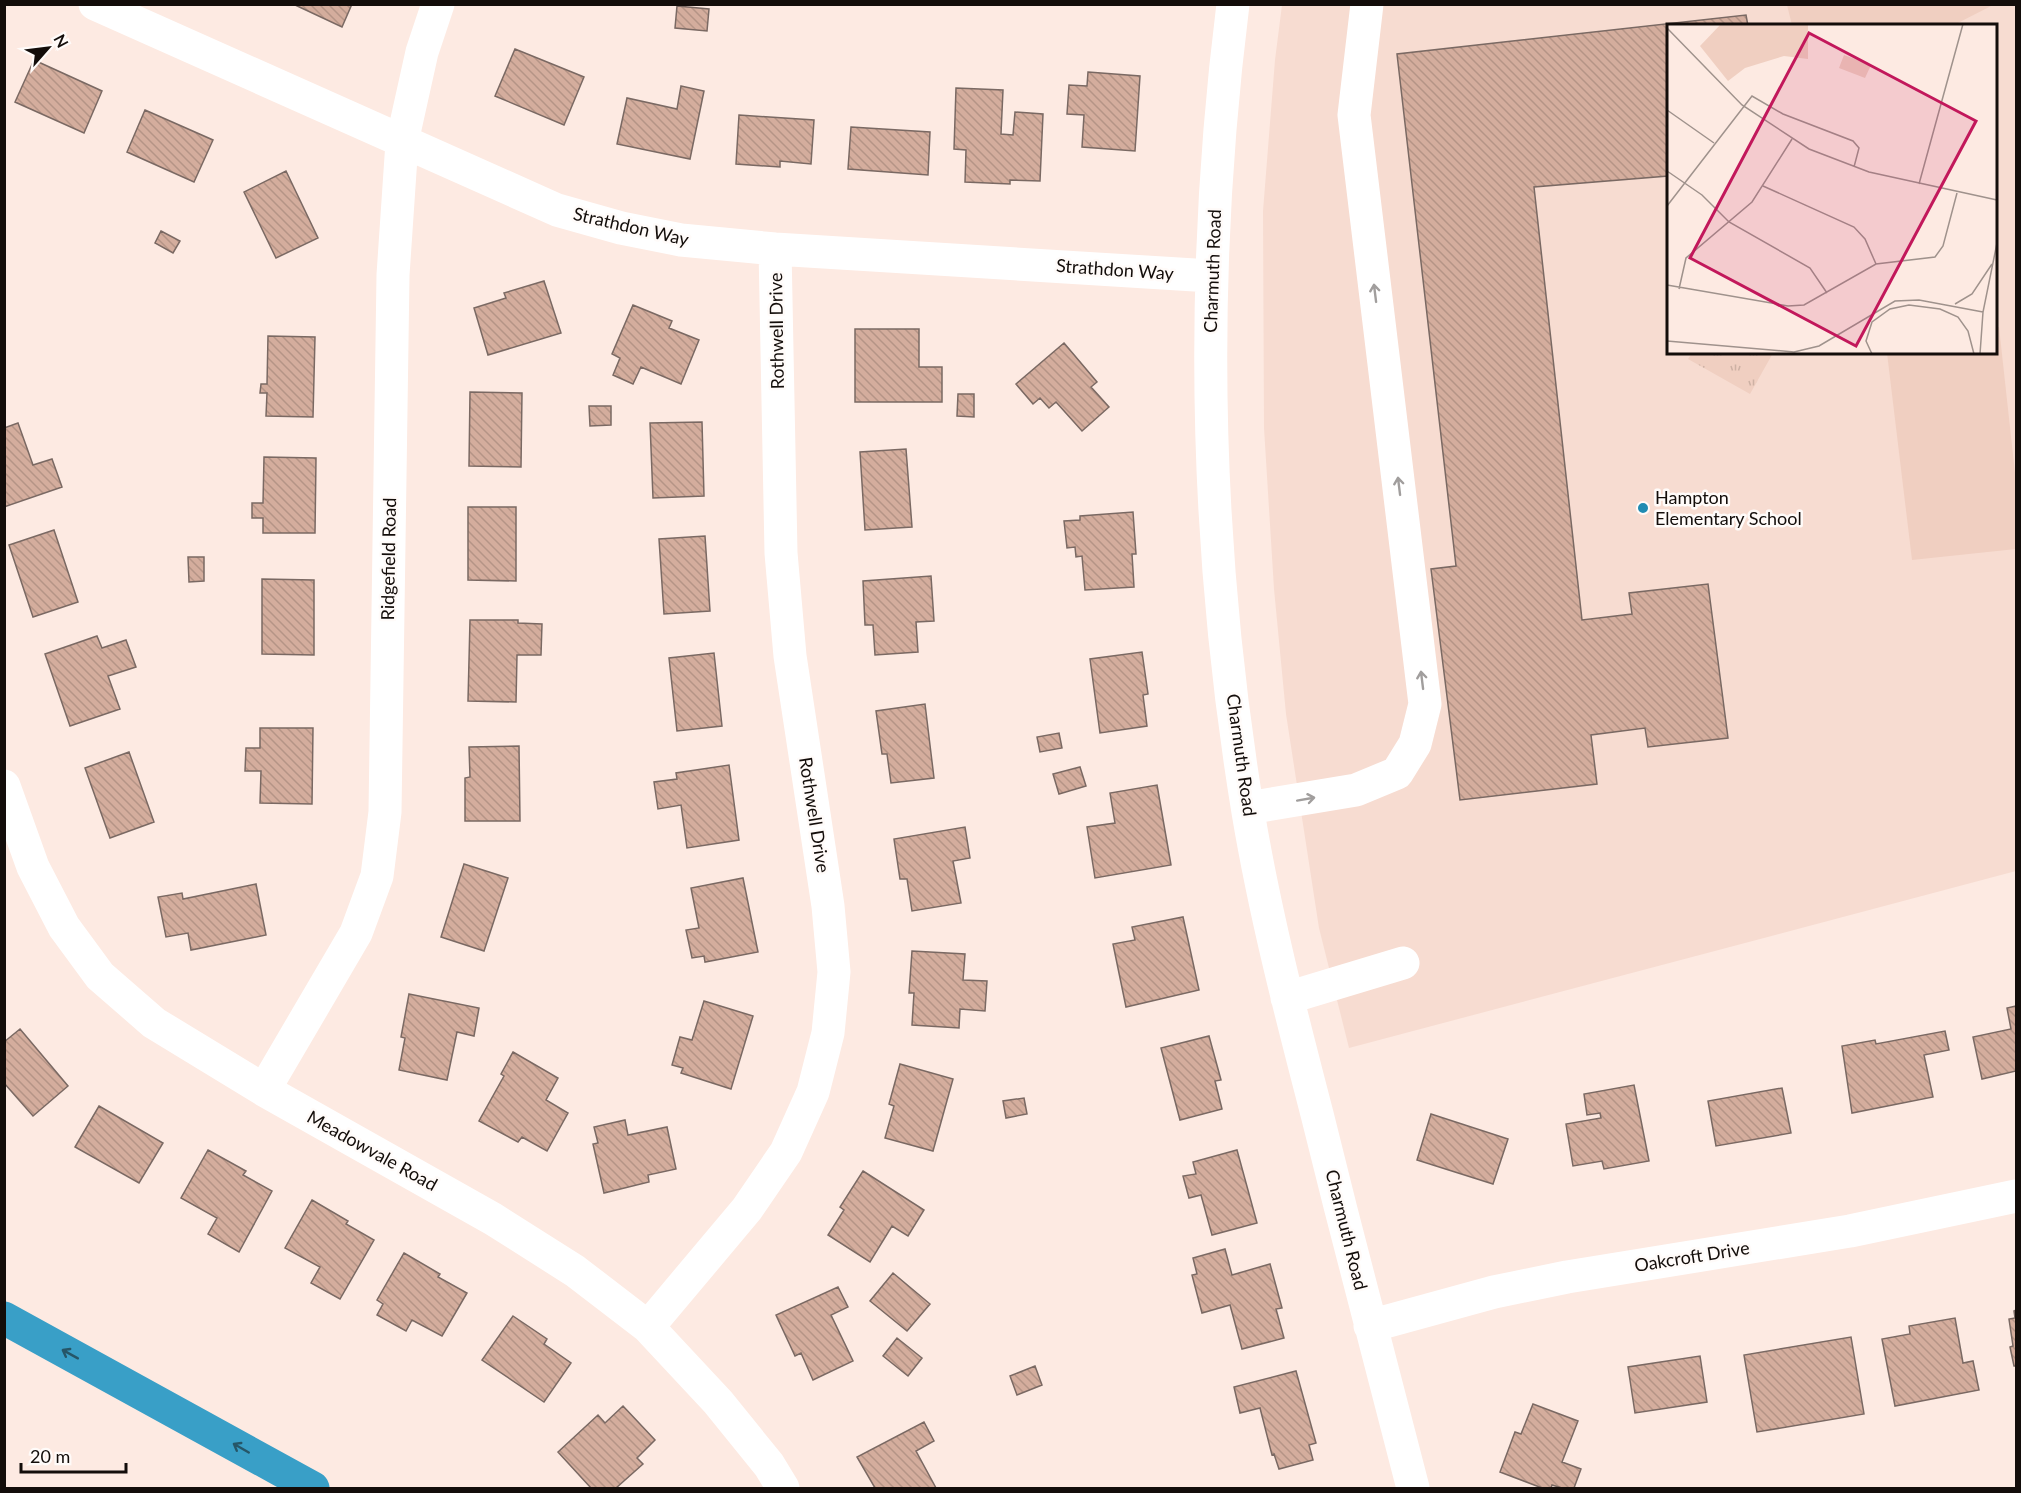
<svg xmlns="http://www.w3.org/2000/svg" width="2021" height="1493" viewBox="0 0 2021 1493" font-family="Lato,sans-serif">
	<style>
		.built { fill: #f7dcd1; fill-rule: evenodd }
		.grass { fill: url(#grass-tufts) }
		.pitch { fill: #f0cfc1 }
		.building { fill: url(#building-back-hatch); stroke: #7a6963; stroke-width: 1.5 }
		.lines { fill: none; stroke-linecap: round; stroke-linejoin: round }
		.minor { stroke: #fff; stroke-width: 33 }
		.highway { stroke: #399fc7; stroke-width: 33 }
		.oneway { stroke: #a19e9d }
		.oneway2 { stroke: #265668 }
		.poi-dot { fill: #208bb2; stroke: #fffbf9; stroke-width: 2 }
		.labels { text-anchor: middle; stroke-width: 5; stroke-linejoin: round; paint-order: stroke }
		.street-label { font-size: 18px; fill: #130d0a; stroke: #fffbf9 }
		.poi-label { font-size: 18px; fill: #130d0a; stroke: #fffbf9; text-anchor: start }
		.inset-road { fill: none; stroke: #9f928c; stroke-width: 1.5 }
		.view { fill: #c2185b; fill-opacity: 0.15; stroke: #c2185b; stroke-width: 3 }
		.inset-edge { fill: none; stroke: #130d0a; stroke-width: 3 }
	</style>
	<defs>
		<pattern id="grass-tufts" width="24" height="20" patternUnits="userSpaceOnUse" patternTransform="scale(1.5)"><rect width="24" height="20" fill="#f0cfc1"/><path d="M3 7l-1-3M5 7V3M7 7l1-3M15 17l-1-3M17 17v-4M19 17l1-3" fill="none" stroke="#cdb1a4"/></pattern>
		<pattern id="building-back-hatch" width="6" height="6" patternUnits="userSpaceOnUse" patternTransform="scale(1.5)"><rect width="6" height="6" fill="#d4ad9d"/><path d="M-1 5l2 2M0 0l6 6M5-1l2 2" fill="none" stroke="#b59486"/></pattern>
	</defs>
	<rect width="100%" height="100%" fill="#fdeae2"/>
	<path class="built" d="M1282 5H2016V871L1349 1048 1319 928 1286 714 1274 589 1264 428 1263 211 1275 60ZM1668 26H1996V352H1668Z"/>
	<path class="grass" d="M1692 353V352L1773 353 1750 394 1688 359Z"/>
	<path class="pitch" d="M1787 5V4L1993 5 1954 25H1792Z
		M1996 327H1999L2016 482V549L1912 560 1887 353 1996 352Z"/>
	<path class="building" d="M293 4H352L342 27Z
		M677 6 709 9 707 31 675 28Z
		M1746 15 1748 26H1668V176L1534 187 1582 620 1632 614 1629 593 1708 584 1728 738 1648 747 1645 728 1591 735 1597 784 1460 800 1431 569 1456 566 1397 54Z
		M515 49 584 77 564 125 495 96Z
		M34 60 102 91 84 133 15 102Z
		M1088 72 1140 76 1135 151 1082 147 1084 115 1067 114 1069 85 1087 86Z
		M681 86 704 91 690 159 617 144 627 98 677 109Z
		M956 88 1003 90 1001 134 1013 135 1015 112 1043 114 1040 181 1010 180V184L965 182 966 150 954 149Z
		M145 110 213 140 194 182 127 152Z
		M739 115 814 120 811 164 780 161V167L736 164Z
		M851 127 930 132 928 175 848 169Z
		M286 171 318 238 276 258 244 192Z
		M161 231 180 241 173 253 155 243Z
		M544 281 561 333 488 355 474 308 506 298 504 293Z
		M633 305 672 321 669 328 699 340 681 384 641 367 633 384 613 375 620 358 612 354Z
		M855 329H919V367H942V402H855Z
		M268 336 315 337 313 417 266 416 267 393H260L261 384H267Z
		M1064 343 1097 382 1091 387 1109 407 1082 431 1056 402 1049 408 1040 398 1033 404 1016 384Z
		M470 392 522 393 521 467 469 466Z
		M958 394H974V417L957 416Z
		M589 406H611V425L590 426Z
		M702 422 704 496 653 498 650 423Z
		M18 423 33 465 52 459 62 487 4 507V428Z
		M906 449 912 527 865 530 860 452Z
		M264 457 316 458 315 533H263V518H252V503H263Z
		M468 507H516V581L468 580Z
		M1133 512 1136 554H1132L1134 587 1085 590 1082 556 1076 557 1075 547 1067 548 1064 521 1080 520V516Z
		M54 530 78 602 33 617 9 545Z
		M705 536 710 611 664 614 659 539Z
		M188 557H204V581L189 582Z
		M931 576 934 621 916 622 918 652 875 655 873 625H865L863 581Z
		M262 579 314 580V655L262 654Z
		M470 620H518V623L542 624 541 655H517L516 702 468 701Z
		M97 636 102 648 126 640 136 667 108 676 120 709 70 726 45 654Z
		M1142 652 1148 694 1143 695 1147 726 1100 733 1090 659Z
		M714 653 722 726 677 731 669 658Z
		M925 704 934 778 891 783 887 754H882L876 711Z
		M260 728H313L312 804 260 803 261 771H245L246 748H260Z
		M1059 733 1062 748 1040 752 1037 737Z
		M519 746 520 821H465V778L470 777 469 747Z
		M129 752 154 822 110 838 85 768Z
		M729 765 739 840 687 848 681 805 658 809 654 782 677 779 676 773Z
		M1080 767 1086 786 1059 794 1053 774Z
		M1157 785 1171 865 1095 878 1087 827 1115 823 1110 793Z
		M965 827 970 858 953 861 961 903 912 911 907 879H900L894 839Z
		M464 864 508 878 484 951 441 937Z
		M743 878 758 952 705 962 704 956 692 958 686 930 699 928 691 888Z
		M256 884 266 935 191 950 188 933 166 937 158 897 182 893 183 899Z
		M1183 917 1199 990 1126 1007 1113 944 1135 940 1132 927Z
		M912 951 965 954 963 980 987 981 985 1011 960 1009 959 1028 912 1025 914 993H909Z
		M409 994 479 1008 474 1036 457 1032 447 1080 399 1070 405 1038 401 1037Z
		M704 1001 753 1016 731 1089 681 1073 683 1068 672 1065 680 1037 692 1040Z
		M2016 1006V1071L1982 1079 1973 1037 2011 1029 2007 1008Z
		M20 1029 68 1086 33 1116 4 1083V1042Z
		M1945 1031 1949 1050 1924 1055 1933 1097 1852 1113 1842 1046 1875 1040 1876 1044Z
		M1209 1036 1221 1080 1215 1081 1222 1109 1180 1120 1161 1048Z
		M513 1052 558 1078 546 1100 568 1113 547 1151 522 1137 518 1142 479 1121 504 1076 501 1074Z
		M900 1064 953 1079 933 1151 885 1138 894 1106 889 1104Z
		M1634 1085 1649 1161 1604 1169 1602 1161 1573 1166 1566 1124 1601 1118 1600 1113 1587 1115 1584 1094Z
		M1782 1088 1791 1133 1716 1146 1708 1101Z
		M1024 1098 1027 1114 1006 1118 1003 1101Z
		M99 1106 163 1143 139 1183 75 1147Z
		M1431 1114 1508 1139 1493 1184 1417 1160Z
		M625 1120 628 1135 667 1127 676 1169 648 1175 649 1182 604 1193 593 1144 598 1143 594 1127Z
		M208 1150 246 1171 243 1175 272 1191 239 1252 208 1234 217 1218 181 1198Z
		M1237 1150 1257 1223 1212 1235 1201 1195 1189 1198 1183 1176 1196 1174 1193 1162Z
		M863 1171 924 1210 908 1236 892 1226 870 1262 828 1235 844 1210 840 1207Z
		M312 1200 348 1221 346 1224 374 1240 340 1299 311 1283 320 1267 285 1248Z
		M1225 1249 1232 1275 1270 1264 1282 1308 1276 1309 1284 1338 1242 1349 1230 1305 1202 1313 1192 1275 1197 1274 1193 1258Z
		M404 1253 440 1274 438 1277 467 1293 442 1336 412 1320 406 1331 377 1315 383 1304 377 1300Z
		M893 1273 930 1304 907 1331 870 1301Z
		M838 1287 848 1307 831 1315 853 1361 813 1380 801 1353 795 1356 776 1315Z
		M2016 1310V1366H2014L2010 1347 2013 1346 2009 1319 2015 1318 2014 1311Z
		M513 1316 547 1339 544 1344 571 1363 544 1402 482 1360Z
		M1955 1318 1963 1363 1973 1361 1979 1390 1895 1406 1882 1339 1910 1334 1909 1326Z
		M1851 1337 1864 1414 1757 1432 1744 1355Z
		M897 1338 922 1358 908 1376 883 1356Z
		M1700 1356 1707 1402 1635 1413 1628 1367Z
		M1035 1366 1042 1385 1017 1395 1010 1376Z
		M1296 1371 1316 1443 1309 1445 1313 1460 1279 1469 1274 1454 1272 1455 1260 1408 1240 1413 1234 1387Z
		M1533 1404 1578 1421 1562 1462 1581 1469 1574 1488H1562L1552 1485 1551 1488H1542L1500 1472 1515 1432 1521 1434Z
		M623 1406 655 1440 637 1458 643 1464 616 1488H591L558 1452 598 1415 605 1423Z
		M924 1422 934 1441 916 1451 936 1488H875L857 1457Z"/>
	<g class="lines">
		<path class="minor" d="M95 4 557 210 621 228 681 240 775 249 1211 276
			M1233 4C1199 274 1204 544 1248 812 1265 914 1291 1014 1317 1114 1348 1239 1380 1364 1413 1488
			M4 786 33 867 64 927 100 976 154 1023 264 1090 493 1219 575 1271 648 1327 718 1402 769 1465 783 1488
			M1248 808 1356 790 1397 773 1415 744 1425 704 1354 115 1367 4
			M1287 998 1403 963
			M264 1090 356 933 377 876 385 812 393 275 402 142 422 52 438 4
			M1370 1326 1494 1292 1567 1277 1850 1231 2016 1196
			M648 1327 747 1209 786 1152 813 1092 828 1033 834 972 828 906 790 656 781 553 775 249"/>
		<path class="highway" d="M4 1318 313 1488"/>
	</g>
	<defs><path id="oneway-shaft" d="M-6 0H5M1.5-3L5.5 0L1.5 3" fill="none" stroke-width="1.6" stroke-linecap="round" stroke-linejoin="round" transform="scale(1.5)"/></defs>
	<g class="oneway">
		<use href="#oneway-shaft" transform="translate(1375 293) rotate(-97)"/>
		<use href="#oneway-shaft" transform="translate(1399 486) rotate(-97)"/>
		<use href="#oneway-shaft" transform="translate(1422 680) rotate(-97)"/>
		<use href="#oneway-shaft" transform="translate(1306 799) rotate(-10)"/>
	</g>
	<g class="oneway2">
		<use href="#oneway-shaft" transform="translate(70 1354) rotate(-151)"/>
		<use href="#oneway-shaft" transform="translate(241 1448) rotate(-150)"/>
	</g>
	<circle class="poi-dot" cx="1643" cy="508" r="6"/>
	<g class="labels">
		<g class="street-label">
			<text transform="translate(631 227) rotate(13)" y="6">Strathdon Way</text>
			<text transform="translate(1115 270) rotate(4)" y="6">Strathdon Way</text>
			<text transform="translate(1213 271) rotate(-88)" y="6">Charmuth Road</text>
			<text transform="translate(777 331) rotate(-91)" y="6">Rothwell Drive</text>
			<text transform="translate(389 559) rotate(-89)" y="6">Ridgefield Road</text>
			<text transform="translate(1241 755) rotate(82)" y="6">Charmuth Road</text>
			<text transform="translate(814 815) rotate(81)" y="6">Rothwell Drive</text>
			<text transform="translate(372 1151) rotate(29)" y="6">Meadowvale Road</text>
			<text transform="translate(1346 1230) rotate(76)" y="6">Charmuth Road</text>
			<text transform="translate(1692 1257) rotate(-9)" y="6">Oakcroft Drive</text>
		</g>
		<g class="poi-label">
			<text x="1655" y="504">Hampton<tspan x="1655" dy="21">Elementary School</tspan></text>
		</g>
	</g>
	<g transform="translate(1667 24)">
		<rect width="330" height="330" fill="#fdeae2"/>
		<path d="M54 0H141V35L117 32 78 44 61 57 33 22ZM177 31 204 41 198 54 172 44Z" fill="#f0cfc1"/>
		<path class="inset-road" d="M0 4 75 81 142 125 202 148 330 176M0 86 47 119M0 147 35 171 62 198 143 244 160 269M252 160 296 0M96 162 187 203 198 215 209 240M0 182 85 72 116 90 186 117 192 124 187 143M0 261 121 282 137 281 209 240 268 233 276 222 290 169M12 265 19 234 85 178 125 115M288 280 305 270 325 240M0 317 127 328 152 322 228 277 252 276 316 288M205 330 199 317 205 298 223 285 242 281 273 285 291 293 301 307 307 330M313 330 316 288 330 219"/>
		<path class="view" d="M142 9 309 97 189 322 23 234Z"/>
		<rect width="330" height="330" class="inset-edge"/>
	</g>
	<rect width="2021" height="1493" fill="none" stroke="#130d0a" stroke-width="12"/>
	<g transform="translate(48 48) rotate(62)" stroke="#fffbf9" stroke-width="4.5" paint-order="stroke">
	<path d="M0-4.5L10 22L0 15L-10 22Z" fill="#130d0a"/>
	<text y="-9" font-size="16" font-weight="bold" text-anchor="middle" fill="#130d0a">N</text>
	</g>
	<path d="M21 1463v9h105v-9" fill="none" stroke="#130d0a" stroke-width="3"/>
	<text x="30" y="1463" font-size="18" fill="#130d0a" stroke="#fffbf9" stroke-width="4.5" paint-order="stroke">20 m</text>
</svg>
